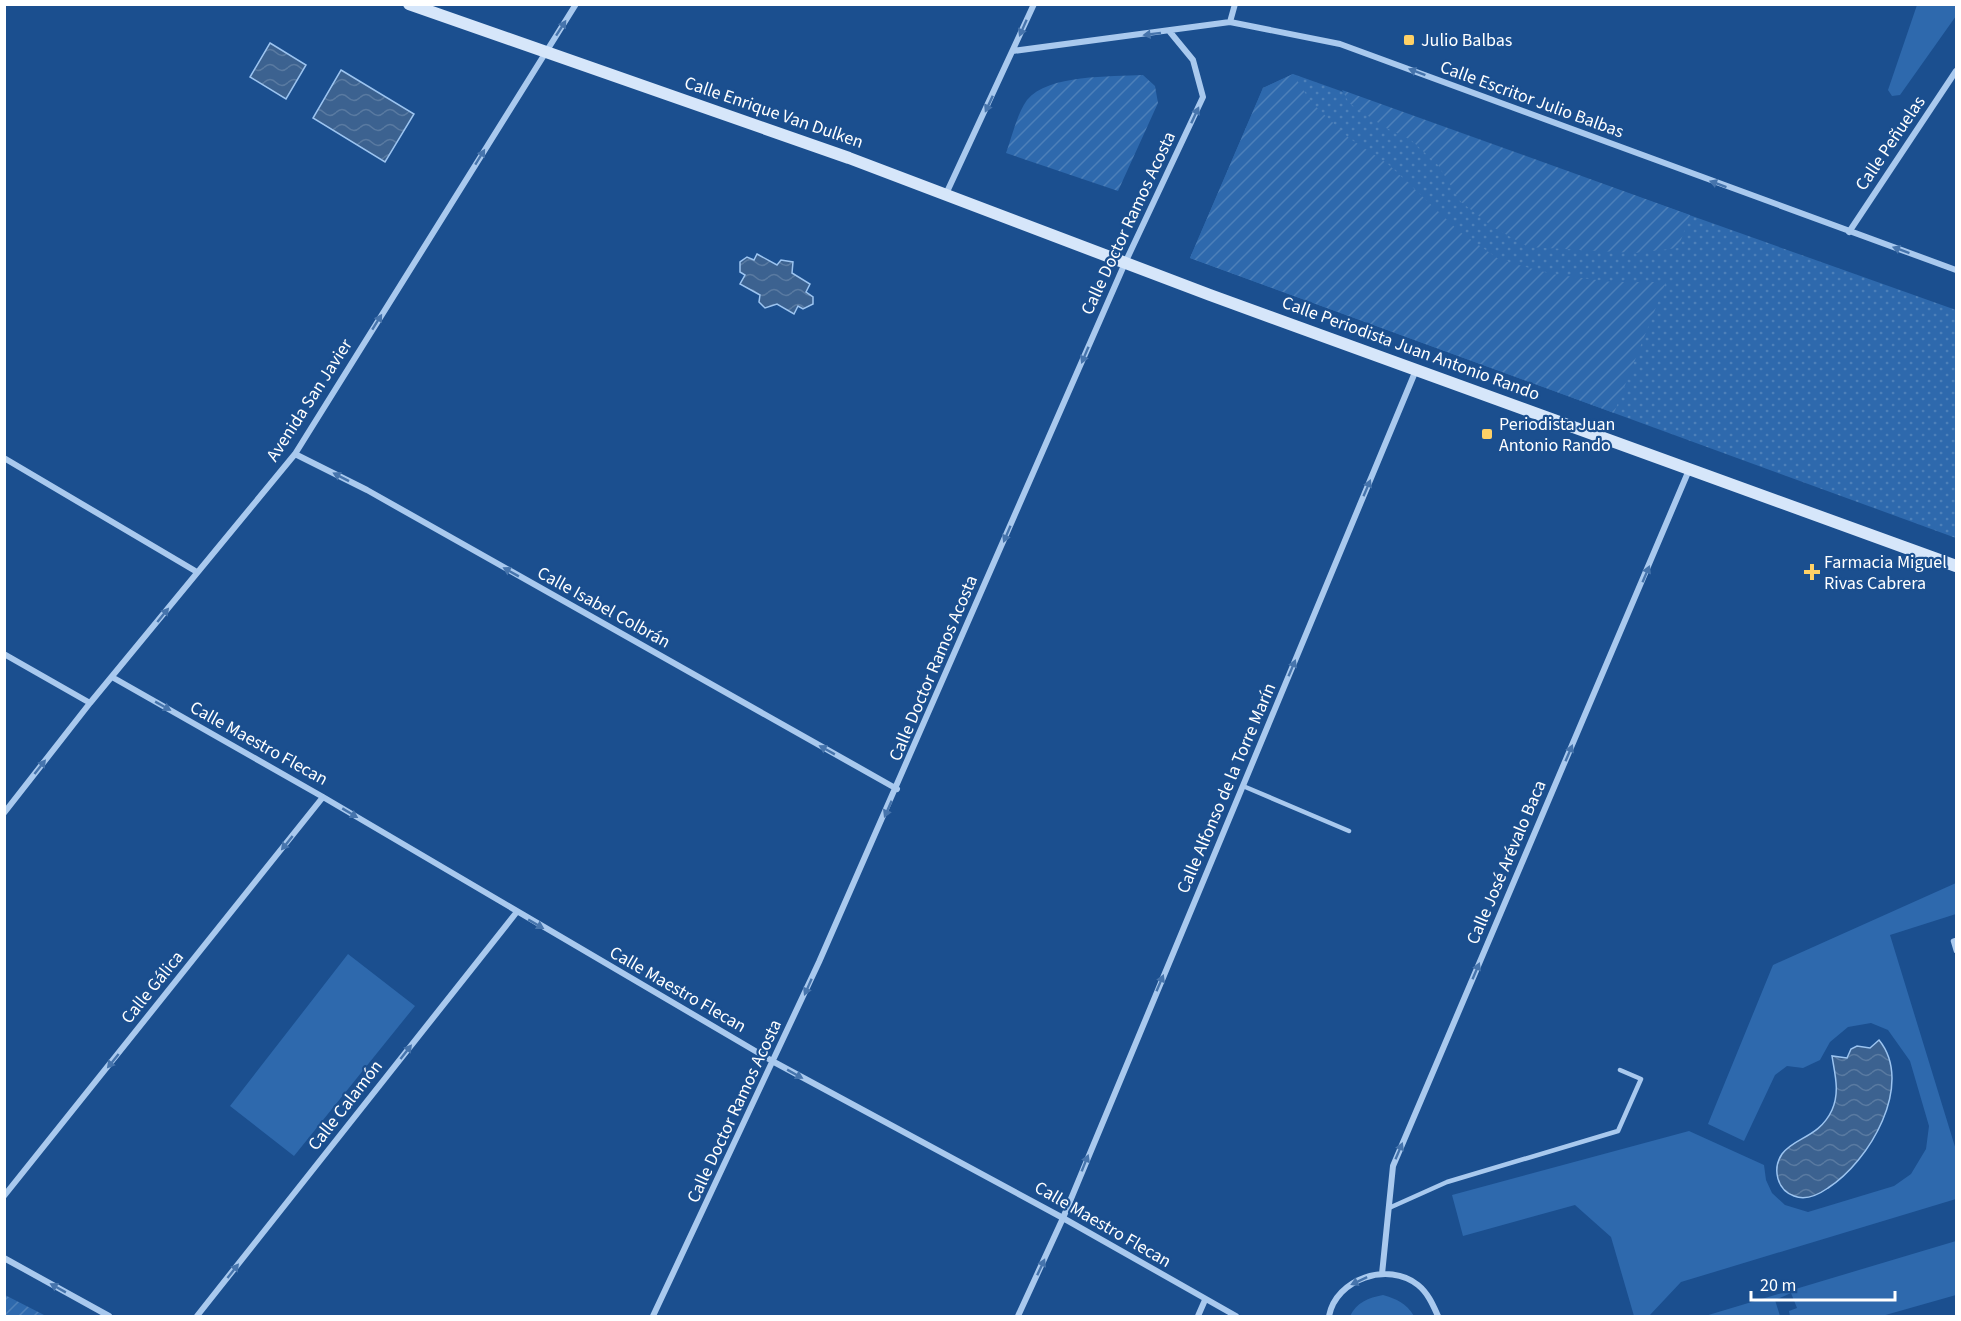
<svg xmlns="http://www.w3.org/2000/svg" width="1961" height="1321" viewBox="0 0 1961 1321" font-family="'Source Sans 3',sans-serif">
	<style>
		.grass { fill: #2e69ad }
		.park { fill: url(#park-dots) }
		.garden { fill: url(#garden-furrows) }
		.water { fill: url(#water-waves); stroke: #9cc4f0; stroke-width: 1.5 }
		.lines { fill: none; stroke-linecap: round; stroke-linejoin: round }
		.lane { stroke: #a9c9ee; stroke-width: 4.5 }
		.street { stroke: #a9c9ee; stroke-width: 6 }
		.secondary { stroke: #d6e6fa; stroke-width: 12 }
		.oneway { fill: #4674ac }
		.poi-dot { fill: #ffd166; stroke: #1b4f8f; stroke-width: 2 }
		.labels { text-anchor: middle; stroke-width: 4.5; stroke-linejoin: round; paint-order: stroke }
		.poi-label { font-size: 18px; fill: #fff; stroke: #1b4f8f; text-anchor: start }
		.street-label { font-size: 18px; fill: #fff; stroke: #1b4f8f }
	</style>
	<defs>
		<pattern id="park-dots" width="8" height="8" patternUnits="userSpaceOnUse" patternTransform="scale(1.5)"><rect width="8" height="8" fill="#2e69ad"/><path d="M2 2h.1M6 6h.1" fill="none" stroke="#4d80b9" stroke-width="1.8" stroke-linecap="round"/></pattern>
		<pattern id="garden-furrows" width="10" height="10" patternUnits="userSpaceOnUse" patternTransform="scale(1.5)"><rect width="10" height="10" fill="#2e69ad"/><path d="M-1 1l2-2M0 10L10 0M9 11l2-2" fill="none" stroke="#4d80b9"/></pattern>
		<pattern id="water-waves" width="16" height="10" patternUnits="userSpaceOnUse" patternTransform="scale(1.5)"><rect width="16" height="10" fill="#3c6290"/><path d="M0 5q4-4 8 0t8 0" fill="none" stroke="#597aa1"/></pattern>
	</defs>
	<rect width="100%" height="100%" fill="#1b4f8f"/>
	<path class="grass" d="M1917 5H1956V16L1900 95 1892 96 1888 90Z
		M1956 883V914L1890 935 1956 1150V1199L1681 1282 1649 1316H1634L1611 1237 1575 1205 1463 1236 1452 1195 1689 1131 1764 1165 1766 1180 1772 1193 1785 1205 1808 1212 1894 1186 1911 1174 1926 1149 1929 1126 1910 1061 1888 1030 1871 1023 1848 1027 1830 1042 1820 1060 1803 1068 1787 1066 1775 1075 1744 1141 1708 1124 1773 965Z
		M348 954 415 1006 294 1156 230 1106Z
		M1956 1241V1295L1882 1316H1790L1789 1311 1797 1308 1791 1293 1775 1300 1780 1316H1705Z
		M1383 1295C1397 1299 1406 1303 1414 1316H1350C1357 1302 1368 1298 1383 1295Z"/>
	<path class="park" d="M1293 74 1956 310V538L1190 258 1263 88Z"/>
	<path class="garden" d="M1293 74 1311 102 1349 138 1388 164 1460 232 1500 260 1552 274 1612 282H1666L1614 413 1190 258 1263 88Z
		M1143 75 1155 86 1158 103 1118 191 1006 153C1012 137 1017 114 1027 100 1048 74 1111 77 1143 75Z
		M1342 90 1690 215 1678 248 1635 253 1528 247 1493 227 1461 202 1438 165 1411 140 1386 128 1349 103Z
		M4 1295H5L46 1316H7L5 1315Z"/>
	<path class="water" d="M270 43 306 65 286 99 250 77Z
		M341 70 414 114 385 162 313 118Z
		M757 254 777 265 781 260 793 262 792 273 810 284 806 292 813 297V304L803 309 798 306 794 314 777 304 765 308 759 302 760 295 740 284 745 275 740 272V262L747 257 754 260Z
		M1879 1040C1915 1084 1869 1162 1828 1188 1818 1195 1806 1201 1794 1196 1777 1190 1772 1169 1782 1154 1794 1137 1819 1138 1832 1110 1840 1092 1835 1075 1832 1056L1847 1058 1851 1049 1857 1046 1870 1048Z"/>
	<g class="lines">
		<path class="lane" d="M1243 786 1349 831
			M1956 940 1953 941 1956 951
			M1389 1208 1447 1182 1618 1131 1641 1079 1620 1070"/>
		<path class="street" d="M1230 22 1235 4
			M1013 51 1230 22 1340 44 1956 270
			M946 194 1034 4
			M1849 232 1956 71
			M295 454 367 490 897 789
			M4 458 197 572
			M4 654 90 703
			M112 677 323 797 774 1062 1063 1218 1236 1316
			M4 813 90 703 295 454 576 4
			M4 1196 323 797
			M4 1258 109 1316
			M1382 1274 1393 1166 1689 470
			M197 1316 516 913
			M653 1316 819 962 1125 263 1203 97 1193 60 1170 32
			M1018 1316 1063 1218 1416 370
			M1198 1316 1205 1300
			M1329 1316C1336 1279 1388 1261 1418 1285 1428 1293 1433 1305 1438 1316"/>
		<path class="secondary" d="M409 4 849 158 1210 295 1956 566"/>
	</g>
	<defs><path id="oneway-solid" d="M-6-.8H1V-3.2L6.5 0L1 3.2V.8H-6Z" transform="scale(1.5)"/></defs>
	<g class="oneway">
		<use href="#oneway-solid" transform="translate(561 28) rotate(-57)"/>
		<use href="#oneway-solid" transform="translate(1023 28) rotate(114)"/>
		<use href="#oneway-solid" transform="translate(1152 34) rotate(173)"/>
		<use href="#oneway-solid" transform="translate(1417 72) rotate(-159)"/>
		<use href="#oneway-solid" transform="translate(989 104) rotate(115)"/>
		<use href="#oneway-solid" transform="translate(1195 115) rotate(-65)"/>
		<use href="#oneway-solid" transform="translate(480 157) rotate(-58)"/>
		<use href="#oneway-solid" transform="translate(1718 184) rotate(-160)"/>
		<use href="#oneway-solid" transform="translate(1901 250) rotate(-160)"/>
		<use href="#oneway-solid" transform="translate(377 322) rotate(-58)"/>
		<use href="#oneway-solid" transform="translate(1085 355) rotate(113)"/>
		<use href="#oneway-solid" transform="translate(341 477) rotate(-153)"/>
		<use href="#oneway-solid" transform="translate(1367 488) rotate(-67)"/>
		<use href="#oneway-solid" transform="translate(1007 534) rotate(113)"/>
		<use href="#oneway-solid" transform="translate(511 572) rotate(-151)"/>
		<use href="#oneway-solid" transform="translate(1646 574) rotate(-67)"/>
		<use href="#oneway-solid" transform="translate(163 615) rotate(-51)"/>
		<use href="#oneway-solid" transform="translate(1292 668) rotate(-67)"/>
		<use href="#oneway-solid" transform="translate(163 706) rotate(29)"/>
		<use href="#oneway-solid" transform="translate(827 750) rotate(-151)"/>
		<use href="#oneway-solid" transform="translate(1569 753) rotate(-67)"/>
		<use href="#oneway-solid" transform="translate(40 767) rotate(-52)"/>
		<use href="#oneway-solid" transform="translate(888 809) rotate(114)"/>
		<use href="#oneway-solid" transform="translate(350 813) rotate(31)"/>
		<use href="#oneway-solid" transform="translate(287 843) rotate(129)"/>
		<use href="#oneway-solid" transform="translate(536 924) rotate(30)"/>
		<use href="#oneway-solid" transform="translate(1476 971) rotate(-67)"/>
		<use href="#oneway-solid" transform="translate(1160 983) rotate(-67)"/>
		<use href="#oneway-solid" transform="translate(808 987) rotate(114)"/>
		<use href="#oneway-solid" transform="translate(406 1052) rotate(-52)"/>
		<use href="#oneway-solid" transform="translate(113 1061) rotate(129)"/>
		<use href="#oneway-solid" transform="translate(795 1074) rotate(29)"/>
		<use href="#oneway-solid" transform="translate(1399 1151) rotate(-67)"/>
		<use href="#oneway-solid" transform="translate(1085 1163) rotate(-68)"/>
		<use href="#oneway-solid" transform="translate(1041 1267) rotate(-65)"/>
		<use href="#oneway-solid" transform="translate(233 1271) rotate(-52)"/>
		<use href="#oneway-solid" transform="translate(1359 1281) rotate(155)"/>
		<use href="#oneway-solid" transform="translate(58 1288) rotate(-151)"/>
	</g>
	<g class="poi-dot">
		<rect x="1403" y="34" width="12" height="12" rx="3"/>
		<rect x="1481" y="428" width="12" height="12" rx="3"/>
		<path d="M1809 563h6v6h6v6h-6v6h-6v-6h-6v-6h6z"/>
	</g>
	<g class="labels">
		<g class="poi-label">
			<text x="1421" y="46">Julio Balbas</text>
			<text x="1499" y="430">Periodista Juan<tspan x="1499" dy="21">Antonio Rando</tspan></text>
			<text x="1824" y="568">Farmacia Miguel<tspan x="1824" dy="21">Rivas Cabrera</tspan></text>
		</g>
		<g class="street-label">
			<text transform="translate(1532 99) rotate(20)" y="6">Calle Escritor Julio Balbas</text>
			<text transform="translate(774 112) rotate(19)" y="6">Calle Enrique Van Dulken</text>
			<text transform="translate(1890 143) rotate(-56)" y="6">Calle Peñuelas</text>
			<text transform="translate(1128 223) rotate(-65)" y="6">Calle Doctor Ramos Acosta</text>
			<text transform="translate(1411 348) rotate(20)" y="6">Calle Periodista Juan Antonio Rando</text>
			<text transform="translate(309 400) rotate(-57)" y="6">Avenida San Javier</text>
			<text transform="translate(604 607) rotate(29)" y="6">Calle Isabel Colbrán</text>
			<text transform="translate(933 668) rotate(-67)" y="6">Calle Doctor Ramos Acosta</text>
			<text transform="translate(259 743) rotate(29)" y="6">Calle Maestro Flecan</text>
			<text transform="translate(1226 788) rotate(-67)" y="6">Calle Alfonso de la Torre Marín</text>
			<text transform="translate(1506 862) rotate(-67)" y="6">Calle José Arévalo Baca</text>
			<text transform="translate(152 987) rotate(-51)" y="6">Calle Gálica</text>
			<text transform="translate(678 989) rotate(30)" y="6">Calle Maestro Flecan</text>
			<text transform="translate(345 1105) rotate(-52)" y="6">Calle Calamón</text>
			<text transform="translate(734 1111) rotate(-65)" y="6">Calle Doctor Ramos Acosta</text>
			<text transform="translate(1103 1224) rotate(30)" y="6">Calle Maestro Flecan</text>
		</g>
	</g>
	<rect width="1961" height="1321" fill="none" stroke="#ffffff" stroke-width="12"/>
	<path d="M1751 1291v9h144v-9" fill="none" stroke="#ffffff" stroke-width="3"/>
	<text x="1760" y="1291" font-size="18" fill="#ffffff" stroke="#1b4f8f" stroke-width="4.5" paint-order="stroke">20 m</text>
</svg>
